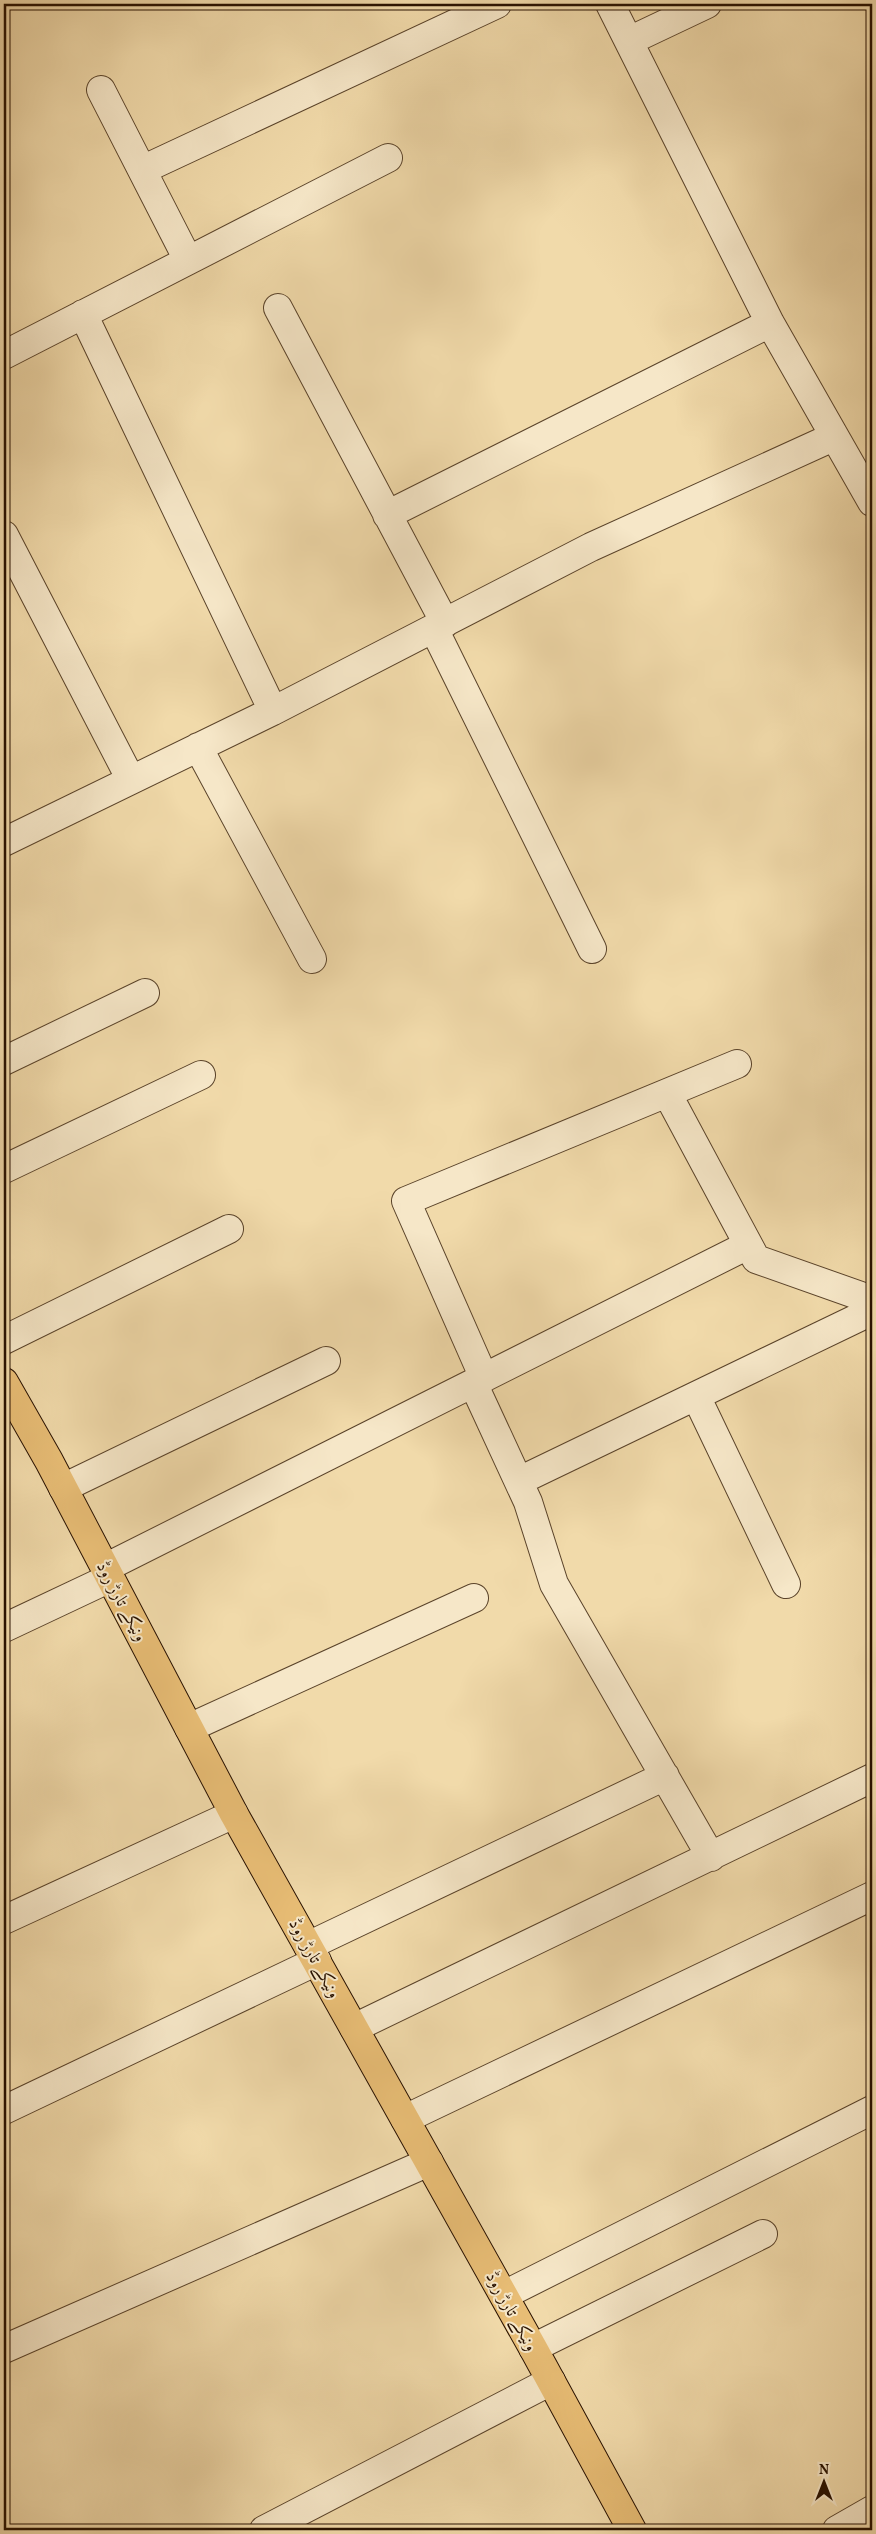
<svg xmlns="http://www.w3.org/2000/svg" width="876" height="2534" viewBox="0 0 876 2534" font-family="Vollkorn,Amiri,serif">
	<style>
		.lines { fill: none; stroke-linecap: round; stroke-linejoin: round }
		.minor-casing { stroke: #5a432a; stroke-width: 30 }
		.primary-casing { stroke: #281100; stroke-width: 30 }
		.minor { stroke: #f6e7c8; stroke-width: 28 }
		.primary { stroke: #e8bd75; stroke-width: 28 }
		.labels { text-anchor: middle; stroke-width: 4; stroke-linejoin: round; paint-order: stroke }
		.street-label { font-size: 18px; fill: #281100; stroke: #f6e7c8 }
	</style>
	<rect width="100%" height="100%" fill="#f1daaa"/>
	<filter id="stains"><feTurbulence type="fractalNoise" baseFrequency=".004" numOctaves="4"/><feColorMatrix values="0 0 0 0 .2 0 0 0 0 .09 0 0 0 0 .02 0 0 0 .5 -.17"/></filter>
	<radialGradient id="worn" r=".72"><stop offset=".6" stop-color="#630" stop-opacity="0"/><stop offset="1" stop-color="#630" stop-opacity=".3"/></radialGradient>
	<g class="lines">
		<g class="minor-casing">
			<path id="minor" d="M610 4 770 323 872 502
				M629 41 707 4
				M101 90 188 260
				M142 170 497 4
				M278 308 445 623
				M83 314 273 711
				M4 355 388 158
				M387 515 770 323
				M4 535 131 780
				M434 629 592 949
				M198 747 312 959
				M4 842 273 711 591 547 833 437
				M4 1061 145 993
				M667 1093 756 1259 872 1300
				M4 1169 201 1075
				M4 1340 229 1229
				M484 1378 406 1201 737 1064
				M473 1383 528 1502 554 1584 711 1857
				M696 1396 786 1584
				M519 1481 872 1311
				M63 1488 326 1361
				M105 1568 748 1245
				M4 1628 110 1578
				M189 1728 474 1598
				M4 1920 234 1814
				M308 1946 665 1776
				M354 2028 872 1778
				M4 2110 317 1961
				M405 2119 872 1896
				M504 2295 872 2110
				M533 2348 763 2234
				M4 2349 429 2162
				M264 2530 551 2381
				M837 2530 872 2510"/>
		</g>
		<g class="primary-casing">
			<path id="primary" d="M4 1382 49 1461 234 1814 533 2348 632 2530"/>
		</g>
		<use href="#minor" class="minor"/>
		<use href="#primary" class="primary"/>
	</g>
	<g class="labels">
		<g class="street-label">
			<text transform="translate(122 1601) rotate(62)" y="6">ونیکے تارڑ روڈ</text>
			<text transform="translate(315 1958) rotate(61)" y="6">ونیکے تارڑ روڈ</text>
			<text transform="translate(512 2311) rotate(61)" y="6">ونیکے تارڑ روڈ</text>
		</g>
	</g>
	<rect width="876" height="2534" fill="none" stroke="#f1daaa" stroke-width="20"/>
	<rect x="5" y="5" width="866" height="2524" fill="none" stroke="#281100" stroke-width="2.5"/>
	<rect x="10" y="10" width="856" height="2514" fill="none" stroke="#281100"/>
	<g transform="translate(824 2482)" stroke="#f6e7c8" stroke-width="4" paint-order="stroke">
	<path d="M0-4L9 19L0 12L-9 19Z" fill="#281100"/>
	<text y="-8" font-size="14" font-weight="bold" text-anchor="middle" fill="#281100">N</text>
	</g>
	<rect width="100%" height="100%" filter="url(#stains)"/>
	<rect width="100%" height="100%" fill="url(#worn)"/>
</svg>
